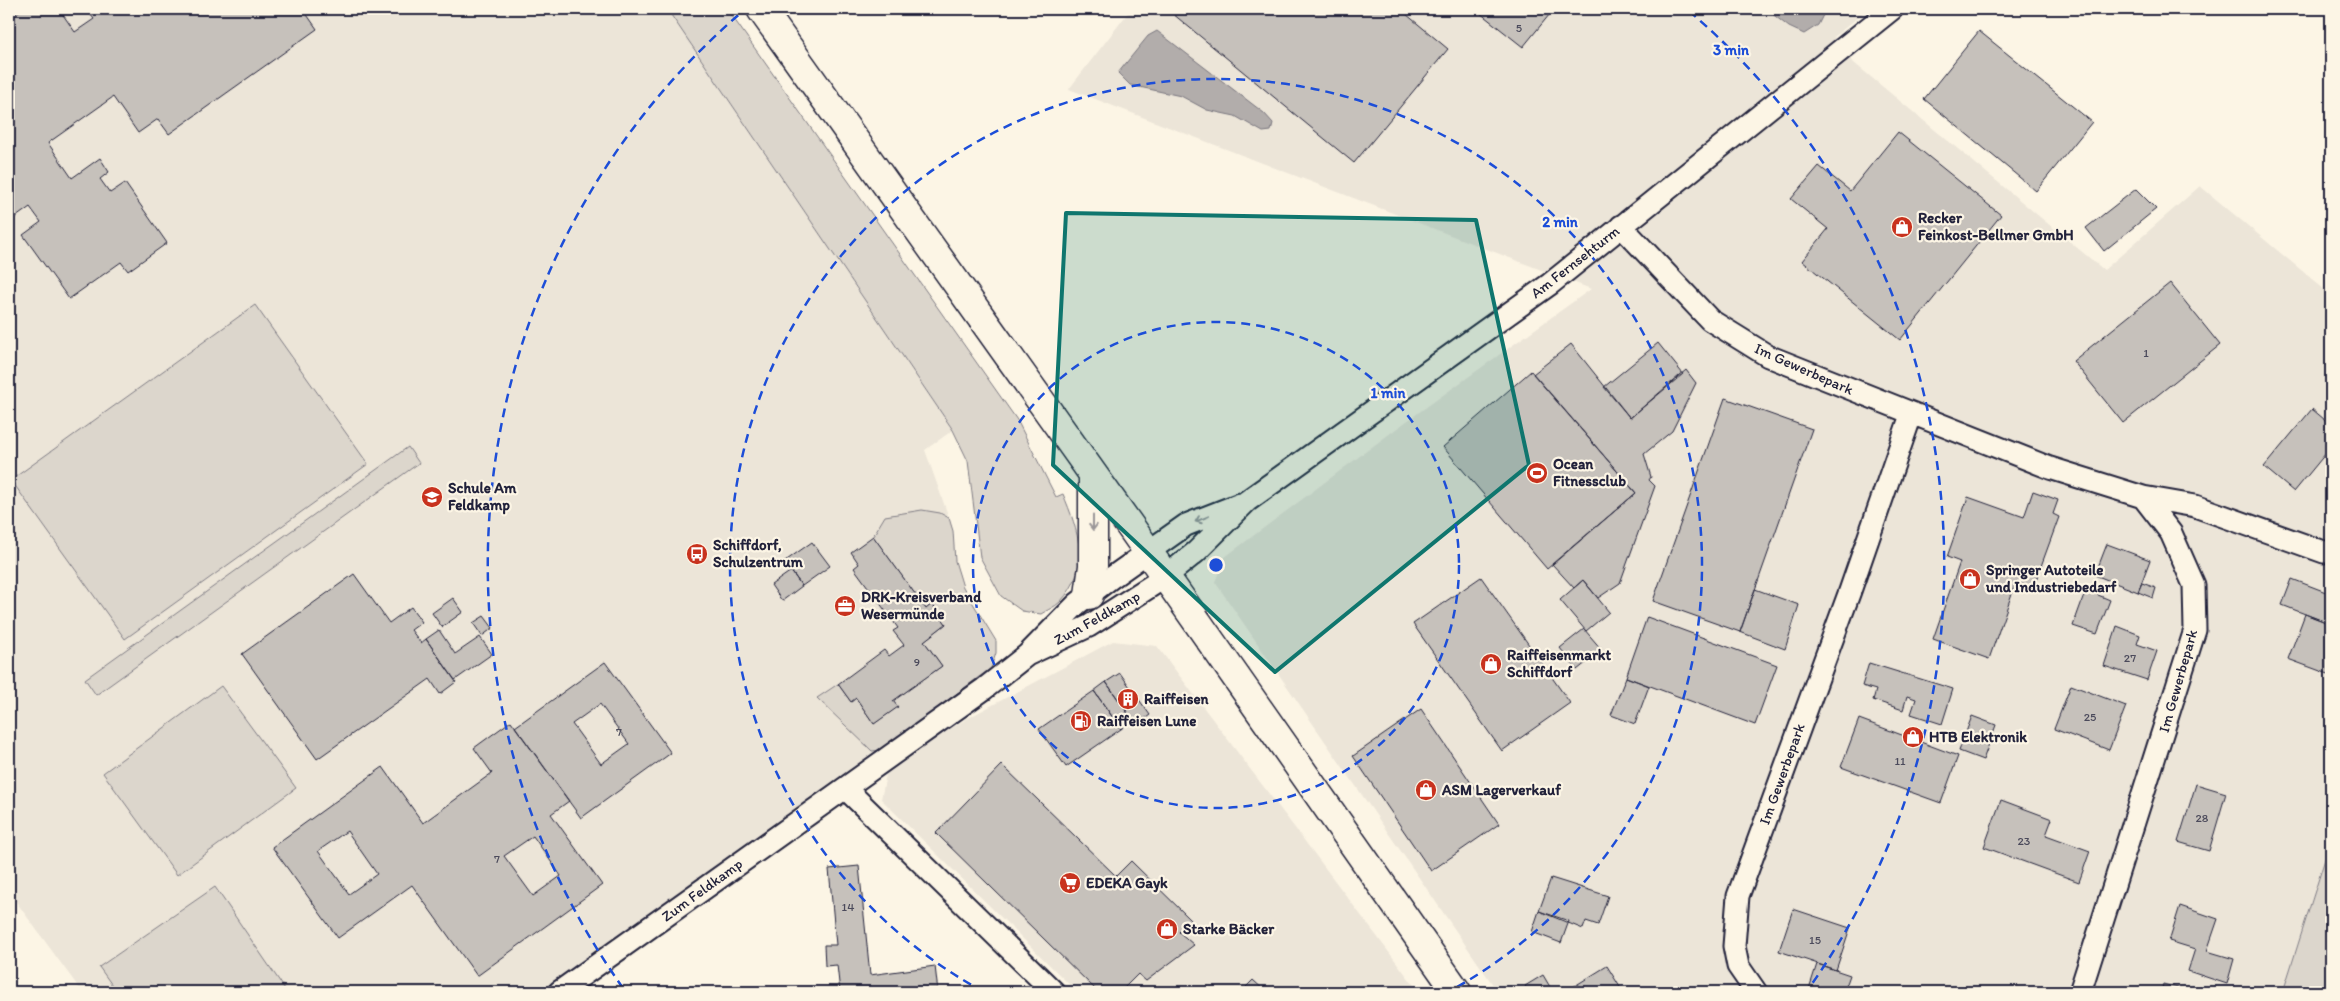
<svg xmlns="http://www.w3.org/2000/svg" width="2340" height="1001" viewBox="0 0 2340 1001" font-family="Itim,sans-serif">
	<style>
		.built { fill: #ece5d8 }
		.green { fill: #dcd6cc; stroke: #7f7c84 }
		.water { fill: #b2adab; stroke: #78757e }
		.building { fill: #c6c1bb; stroke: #22223b; fill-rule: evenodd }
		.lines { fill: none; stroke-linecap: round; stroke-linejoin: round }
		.street-casing { stroke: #22223b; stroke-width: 25 }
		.secondary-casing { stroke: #22223b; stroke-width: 31 }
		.street { stroke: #fcf5e5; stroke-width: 21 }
		.secondary { stroke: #fcf5e5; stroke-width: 28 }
		.oneway { stroke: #9a9698 }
		.marked { fill: #0f766e; fill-opacity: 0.2; stroke: #0f766e; stroke-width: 4; stroke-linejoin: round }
		.ring { fill: none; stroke: #1d4ed8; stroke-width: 2.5; stroke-dasharray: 9 6 }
		.labels { text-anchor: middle; stroke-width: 4.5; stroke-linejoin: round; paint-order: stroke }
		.number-label { font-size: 12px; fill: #4b4a5b }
		.poi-label { font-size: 15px; font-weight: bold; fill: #22223b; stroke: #fcf5e5; text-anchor: start }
		.street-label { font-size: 15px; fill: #22223b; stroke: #fcf5e5 }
		.centre { fill: #1d4ed8; stroke: #fcf5e5; stroke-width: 2.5 }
		.ring-label { font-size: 15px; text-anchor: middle; font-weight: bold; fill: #1d4ed8; stroke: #fcf5e5; stroke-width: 4.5; stroke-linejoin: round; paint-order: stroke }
	</style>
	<rect width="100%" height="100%" fill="#fcf5e5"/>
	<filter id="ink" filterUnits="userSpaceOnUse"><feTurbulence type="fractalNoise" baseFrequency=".02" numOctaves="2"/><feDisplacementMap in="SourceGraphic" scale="10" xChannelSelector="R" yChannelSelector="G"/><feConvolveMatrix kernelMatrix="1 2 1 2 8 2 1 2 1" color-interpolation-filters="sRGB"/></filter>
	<g filter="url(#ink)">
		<path class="built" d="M9 9H667L953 430 925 450 949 518 953 531 955 561 963 587 996 641V653L991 668 855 769 540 992H82L9 892V773L15 768 9 759Z
			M1131 9H1868L1834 37 1854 63 2104 270 2200 186 2331 295V840L2283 992H1498L1215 582 1225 557 1400 426 1591 289 1069 89Z
			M1113 641 1157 646 1419 992H1077L881 799 888 766 968 718Z"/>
		<path class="green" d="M667 9H727L1017 420 1056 497 1063 494C1078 530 1092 569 1060 602 1055 607 1047 610 1041 614L1022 611 1001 596 980 557 968 461 953 430Z
			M255 305 368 464 125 639 11 480Z
			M408 447 419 463 96 695 85 679Z
			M922 510 940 513 949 518 953 531 955 561 963 587 996 641V653L991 668 881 750 872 751 817 698 838 684 851 702 856 698 874 724 897 707 893 701 942 666 924 641 946 624 932 604 926 609 873 536 885 516Z
			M221 686 296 788 177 875 103 773Z
			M2331 840V992H2283Z
			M215 887 287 992H117L99 967Z"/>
		<path class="water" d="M1766 9H1826L1818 25 1804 34 1789 27Z
			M1157 31 1264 113 1273 123 1271 131 1263 132 1235 116 1207 110 1181 96 1130 85 1118 73 1148 36Z"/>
		<path class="building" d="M22 9H59L75 32 94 19 86 9H303L317 29 169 134 158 119 138 133 113 97 48 143 72 178 100 158 109 172 100 179 110 193 125 183 167 243 128 271 121 262 69 299 23 235 41 222 30 207 9 222V108L13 105 9 99V18Z
			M1167 9H1400L1448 49 1354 163Z
			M1475 9H1554L1523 47Z
			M1979 31 2092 122 2036 191 1924 99Z
			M1898 132 2001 215 1900 340 1802 261 1828 229 1791 199 1819 166 1850 191Z
			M2136 189 2156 209 2104 251 2086 228Z
			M2170 283 2220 345 2123 423 2073 361Z
			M1658 343 1683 374 1630 418 1604 387Z
			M1571 344 1630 418 1686 370 1696 383 1672 431 1644 454 1651 477 1649 480 1655 486 1620 583 1598 598 1583 580 1574 588 1552 564 1636 493 1533 374Z
			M1531 371 1636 493 1547 569 1443 447Z
			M1725 398 1812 429 1740 632 1653 601Z
			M2312 409 2331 425V447L2294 492 2264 467Z
			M2033 491 2058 500 2053 514 2059 517 2033 588 2016 582 1989 659 1933 639 1960 562 1947 557 1968 497 2024 517Z
			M873 536 926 609 932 604 946 624 924 641 942 666 893 701 898 707 874 724 856 698 851 702 838 684 884 650 889 656 904 645 893 631 898 628 854 568 859 564 851 552Z
			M812 542 830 566 802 586 784 562Z
			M2107 544 2150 560 2138 592 2095 575Z
			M791 571 802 586 782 601 771 585Z
			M354 574 389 623 411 607 422 622 411 630 421 643 426 639 456 682 440 694 430 679 317 759 242 654Z
			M1481 577 1570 703 1502 751 1413 624Z
			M2292 579 2331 594V624L2282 605Z
			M1583 580 1609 612 1586 631 1560 600Z
			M2142 583 2156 588 2153 598 2138 592Z
			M1755 589 1799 605 1785 649 1740 632Z
			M2086 590 2110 600 2097 634 2073 626Z
			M453 598 463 612 442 627 432 613Z
			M2305 614 2331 624V675L2288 659Z
			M484 616 493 628 482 636 473 623Z
			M1647 617 1777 665 1755 725 1626 677Z
			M2117 626 2140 635 2137 644 2157 651 2147 680 2104 666Z
			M1584 629 1602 650 1577 670 1560 648Z
			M439 630 455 654 480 637 492 654 455 680 426 639Z
			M605 662 671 753 581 818 515 727ZM600 704 629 744 601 764 572 724Z
			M1869 663 1953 689 1942 724 1911 714 1916 699 1907 696 1903 710 1873 700 1876 690 1862 686Z
			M1120 673 1150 715 1136 725 1106 682Z
			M1626 677 1649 686 1635 724 1611 715Z
			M1106 682 1133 720 1121 729 1094 691Z
			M2071 685 2126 706 2109 750 2054 729Z
			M1094 691 1121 729 1066 767 1039 729Z
			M1421 709 1499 824 1431 871 1353 756Z
			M1972 716 1996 725 1983 760 1959 751Z
			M1859 719 1958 756 1941 803 1841 767Z
			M511 721 569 801 551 814 602 885 477 976 412 885 338 938 272 847 383 767 423 823 492 773 474 748ZM347 831 377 874 349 894 318 851ZM533 836 561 876 533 896 504 856Z
			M1002 765 1116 876 1131 861 1191 920 1179 932 1194 945 1146 981 1138 974 1120 992H1098L936 833Z
			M2196 784 2226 793 2209 851 2178 842Z
			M2001 800 2052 819 2046 835 2090 851 2079 882 1984 847Z
			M859 866 870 975 935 966 938 992H840L837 965 825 966 824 945H836L829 869Z
			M1551 878 1608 896 1598 925 1586 921 1583 929 1539 911Z
			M2180 906 2218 919 2207 951 2234 959 2227 984 2188 971 2195 949 2169 941Z
			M1793 909 1850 928 1836 970 1779 951Z
			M1539 911 1569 921 1561 943 1532 932Z
			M1817 964 1850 975 1844 992H1808Z
			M1607 966 1623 992H1565Z
			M1543 975 1553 992H1529L1525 986Z
			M1253 980 1266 992H1241Z
			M2163 984 2193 992H2161Z"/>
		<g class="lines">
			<g class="street-casing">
				<path id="street" d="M1621 226 1710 320 1768 356 2050 468 2143 497 2195 506 2324 552
					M1027 655 1089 626 1165 577 1196 552 1247 501 1550 284 1892 9
					M845 788 1054 992
					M559 992 984 689 1027 655 1077 604 1111 578 1186 525 1240 504
					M1756 992 1738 966 1734 946 1738 896 1850 591 1911 415
					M2080 992 2195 630 2194 585 2171 533 2143 497"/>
			</g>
			<g class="secondary-casing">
				<path id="secondary" d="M761 9 1130 526 1457 992
					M1089 595 1093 566V475"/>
			</g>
			<use href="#street" class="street"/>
			<use href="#secondary" class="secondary"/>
		</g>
		<defs><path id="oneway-shaft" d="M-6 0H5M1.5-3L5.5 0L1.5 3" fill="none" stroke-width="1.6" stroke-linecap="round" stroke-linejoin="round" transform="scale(1.25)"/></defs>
		<g class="oneway">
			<use href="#oneway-shaft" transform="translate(1202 519) rotate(158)"/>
			<use href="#oneway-shaft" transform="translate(1093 523) rotate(90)"/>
		</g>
	</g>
	<path class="marked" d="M1066 213 1476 220 1529 465 1275 672 1053 465Z"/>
	<g class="ring">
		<circle cx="1216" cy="565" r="243"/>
		<path d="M984 992A486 486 0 1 1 1448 992"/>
		<path d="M623 988A729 729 0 0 1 743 11M1689 11A729 729 0 0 1 1809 988"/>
	</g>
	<defs>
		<g id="shop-disc" transform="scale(1.125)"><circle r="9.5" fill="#c8321e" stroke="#fcf5e5"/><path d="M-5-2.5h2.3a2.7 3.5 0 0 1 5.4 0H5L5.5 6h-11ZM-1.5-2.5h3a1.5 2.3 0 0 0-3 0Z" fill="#fff"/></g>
		<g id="stadium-disc" transform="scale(1.125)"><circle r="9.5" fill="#c8321e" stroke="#fcf5e5"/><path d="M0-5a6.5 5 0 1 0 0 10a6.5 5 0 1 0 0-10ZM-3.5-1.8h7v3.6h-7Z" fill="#fff"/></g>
		<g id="school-disc" transform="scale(1.125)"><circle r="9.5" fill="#c8321e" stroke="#fcf5e5"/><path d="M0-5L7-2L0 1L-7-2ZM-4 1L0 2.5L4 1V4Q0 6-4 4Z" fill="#fff"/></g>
		<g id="bus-disc" transform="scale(1.125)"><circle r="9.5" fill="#c8321e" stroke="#fcf5e5"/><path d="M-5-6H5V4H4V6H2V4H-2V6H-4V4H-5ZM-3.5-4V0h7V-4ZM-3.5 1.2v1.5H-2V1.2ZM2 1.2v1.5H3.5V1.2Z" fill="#fff"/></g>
		<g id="office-disc" transform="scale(1.125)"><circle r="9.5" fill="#c8321e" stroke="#fcf5e5"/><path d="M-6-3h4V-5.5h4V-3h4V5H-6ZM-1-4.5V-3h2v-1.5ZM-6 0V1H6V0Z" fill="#fff"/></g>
		<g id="building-disc" transform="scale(1.125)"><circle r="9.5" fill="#c8321e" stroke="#fcf5e5"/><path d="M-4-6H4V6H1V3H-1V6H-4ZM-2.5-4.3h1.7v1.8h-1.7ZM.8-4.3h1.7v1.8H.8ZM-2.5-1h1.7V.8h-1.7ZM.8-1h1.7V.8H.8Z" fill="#fff"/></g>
		<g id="fuel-disc" transform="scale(1.125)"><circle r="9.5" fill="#c8321e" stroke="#fcf5e5"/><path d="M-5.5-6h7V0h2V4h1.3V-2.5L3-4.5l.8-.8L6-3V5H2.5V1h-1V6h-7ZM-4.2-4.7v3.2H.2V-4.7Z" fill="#fff"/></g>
		<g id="supermarket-disc" transform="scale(1.125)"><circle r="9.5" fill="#c8321e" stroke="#fcf5e5"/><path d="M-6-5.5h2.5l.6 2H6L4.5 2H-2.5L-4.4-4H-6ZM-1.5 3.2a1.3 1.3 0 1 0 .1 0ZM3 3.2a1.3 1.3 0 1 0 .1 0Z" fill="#fff"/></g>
	</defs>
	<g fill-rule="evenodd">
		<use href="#shop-disc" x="1902" y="227"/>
		<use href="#stadium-disc" x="1537" y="473"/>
		<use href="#school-disc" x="432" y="497"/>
		<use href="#bus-disc" x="697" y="554"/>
		<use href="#shop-disc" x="1970" y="579"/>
		<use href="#office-disc" x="845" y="606"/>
		<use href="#shop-disc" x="1491" y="664"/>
		<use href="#building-disc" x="1128" y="699"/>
		<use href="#fuel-disc" x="1081" y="721"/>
		<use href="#shop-disc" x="1913" y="737"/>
		<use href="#shop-disc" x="1426" y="790"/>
		<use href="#supermarket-disc" x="1070" y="883"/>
		<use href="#shop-disc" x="1167" y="929"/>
	</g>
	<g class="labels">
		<g class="number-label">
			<text x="1519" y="32">5</text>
			<text x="2146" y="357">1</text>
			<text x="2130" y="662">27</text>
			<text x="917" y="666">9</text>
			<text x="2090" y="721">25</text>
			<text x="619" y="736">7</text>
			<text x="1900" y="765">11</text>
			<text x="2202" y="822">28</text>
			<text x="2024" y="845">23</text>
			<text x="497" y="863">7</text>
			<text x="848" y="911">14</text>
			<text x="1815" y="944">15</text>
		</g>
		<g class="poi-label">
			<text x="1918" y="223">Recker<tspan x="1918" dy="17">Feinkost-Bellmer GmbH</tspan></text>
			<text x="1553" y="469">Ocean<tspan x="1553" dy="17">Fitnessclub</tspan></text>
			<text x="448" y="493">Schule Am<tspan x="448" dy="17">Feldkamp</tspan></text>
			<text x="713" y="550">Schiffdorf,<tspan x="713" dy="17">Schulzentrum</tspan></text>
			<text x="1986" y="575">Springer Autoteile<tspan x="1986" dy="17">und Industriebedarf</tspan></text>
			<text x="861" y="602">DRK-Kreisverband<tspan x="861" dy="17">Wesermünde</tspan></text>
			<text x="1507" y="660">Raiffeisenmarkt<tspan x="1507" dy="17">Schiffdorf</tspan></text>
			<text x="1144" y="704">Raiffeisen</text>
			<text x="1097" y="726">Raiffeisen Lune</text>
			<text x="1929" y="742">HTB Elektronik</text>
			<text x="1442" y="795">ASM Lagerverkauf</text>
			<text x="1086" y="888">EDEKA Gayk</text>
			<text x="1183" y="934">Starke Bäcker</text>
		</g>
		<g class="street-label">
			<text transform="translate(1575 262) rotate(-38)" y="5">Am Fernsehturm</text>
			<text transform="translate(1804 369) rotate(24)" y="5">Im Gewerbepark</text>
			<text transform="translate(1097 618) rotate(-29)" y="5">Zum Feldkamp</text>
			<text transform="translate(2178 681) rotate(-74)" y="5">Im Gewerbepark</text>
			<text transform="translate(1782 774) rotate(-70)" y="5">Im Gewerbepark</text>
			<text transform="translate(702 890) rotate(-36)" y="5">Zum Feldkamp</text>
		</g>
	</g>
	<circle cx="1216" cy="565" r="8" class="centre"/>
	<g class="ring-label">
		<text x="1731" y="55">3 min</text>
		<text x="1560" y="227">2 min</text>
		<text x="1388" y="398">1 min</text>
	</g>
	<rect width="2340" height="1001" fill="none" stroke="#fcf5e5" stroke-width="30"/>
	<rect x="15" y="15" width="2310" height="971" fill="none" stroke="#22223b" stroke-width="2" filter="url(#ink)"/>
</svg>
